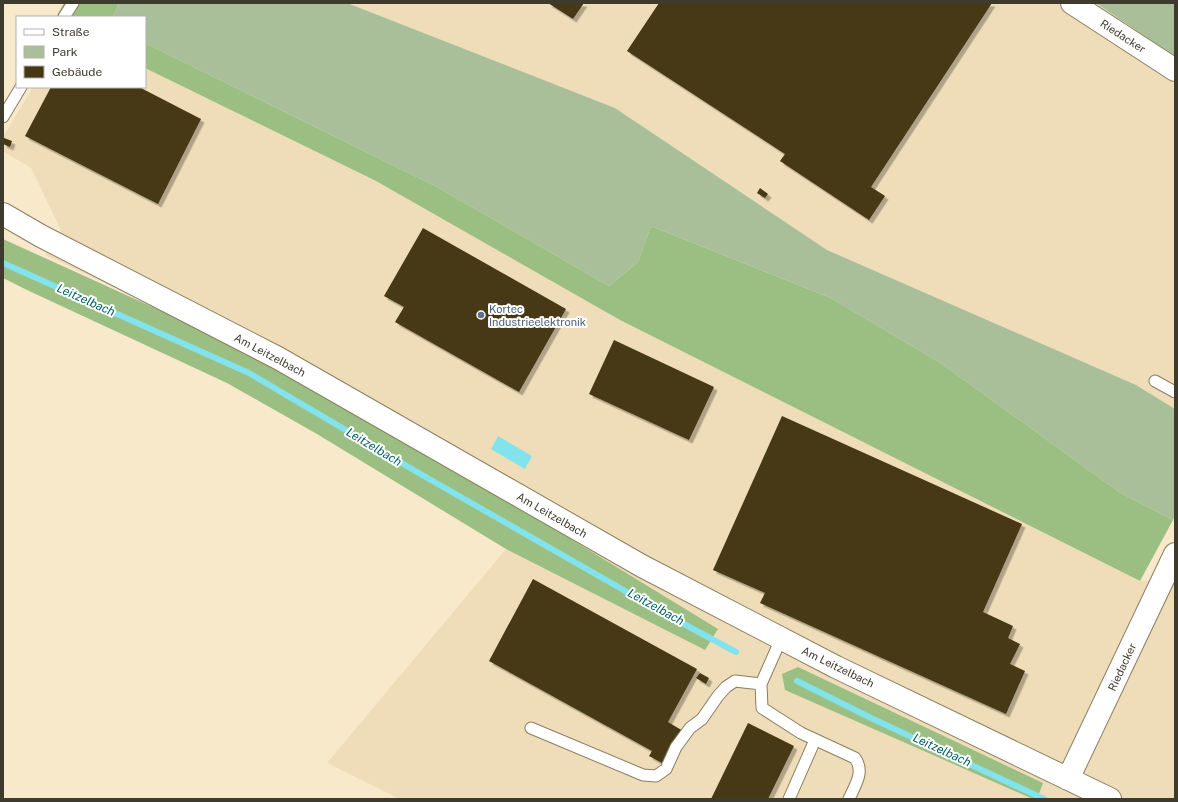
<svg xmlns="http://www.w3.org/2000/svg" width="1178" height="802" viewBox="0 0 1178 802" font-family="'Public Sans',sans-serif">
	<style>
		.built { fill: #eeddb8 }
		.green { fill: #a9bf9a }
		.forest { fill: #9bbf82 }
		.water { fill: #83e3ed }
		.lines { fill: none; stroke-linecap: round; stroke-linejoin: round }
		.stream { stroke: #83e3ed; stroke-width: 6 }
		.building { fill: #463714; filter: url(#shadow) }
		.service-casing { stroke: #8b7e62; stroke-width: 13 }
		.minor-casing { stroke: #8b7e62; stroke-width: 24 }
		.service { stroke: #fff; stroke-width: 11 }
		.minor { stroke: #fff; stroke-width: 22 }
		.service-dot { fill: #5c6f8a; stroke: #fff; stroke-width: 1.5 }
		.labels { text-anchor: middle; stroke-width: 4; stroke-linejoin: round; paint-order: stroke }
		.street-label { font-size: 11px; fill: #3f3a2e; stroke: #fff }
		.service-label { font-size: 11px; fill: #4e5e75; stroke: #fff; text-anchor: start }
		.water-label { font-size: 12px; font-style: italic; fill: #035c64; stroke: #fff }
	</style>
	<defs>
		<filter id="shadow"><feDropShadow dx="3.5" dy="3.5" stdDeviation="0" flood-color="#0004"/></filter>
	</defs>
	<rect width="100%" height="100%" fill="#f7e9ca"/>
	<path class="built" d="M347 3H1096L1175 57V409L1136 385 827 250 615 108Z
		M145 68 376 181 620 320 1140 581 1163 579 1175 583V799H400L327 763 506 549 538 520 278 364 45 255 61 230 31 168 3 151V137L33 87H145Z"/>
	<path class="green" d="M119 3H347L615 108 827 250 1136 385 1175 409V515L1173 520 1119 492 942 364 831 298 651 226 638 262 609 286 437 187 145 43V17H113Z
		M1096 3H1175V57Z"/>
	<path class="forest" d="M64 3H119L113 17H56Z
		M145 43 437 187 609 286 638 262 651 226 831 298 942 364 1119 492 1173 520 1140 581 620 320 376 181 145 68Z
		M3 239 278 364 538 519 718 629 705 650 506 549 317 434 227 383 27 290 3 278Z
		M798 667 1043 783 1037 799H1033L785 690 782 674Z"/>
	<path class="water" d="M498 436 532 456 525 469 491 449Z"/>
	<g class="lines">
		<path class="stream" d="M3 263 249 373 417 472 669 616 736 652
			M797 681 871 718 1044 799"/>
	</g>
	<path class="building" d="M548 3H584L573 19Z
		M659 3H992L871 187 885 196 869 220 780 161 785 154 627 51Z
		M51 87H139L201 119 158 204 25 136Z
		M4 138 12 141 10 147 3 144Z
		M760 188 768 194 765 198 757 193Z
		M423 228 566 309 519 392 395 322 404 307 384 296Z
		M614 340 714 387 689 440 589 394Z
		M782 416 1022 524 983 612 1013 626 1008 638 1020 644 1010 664 1025 671 1006 714 760 603 765 593 713 570Z
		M533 579 697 669 668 722 683 731 664 764 649 756 652 751 489 661Z
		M700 673 709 678 706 684 696 678Z
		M748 723 794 746 768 799H711Z"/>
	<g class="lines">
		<g class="service-casing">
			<path id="service" d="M64 17 73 3
				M3 117 21 87
				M1155 381 1175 392
				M781 639 761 684 762 708 801 733 855 758C865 772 855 785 849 799
				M531 728 643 775 656 776 666 769 676 747 690 728 702 719 718 696 726 687 735 681 761 684
				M789 799 815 740"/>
		</g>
		<g class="minor-casing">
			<path id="minor" d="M1072 3 1175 70
				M3 214 41 236 278 358 642 566 836 667 1110 799
				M1068 779 1175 554"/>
		</g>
		<use href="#service" class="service"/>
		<use href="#minor" class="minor"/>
	</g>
	<circle class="service-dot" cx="481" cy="315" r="4"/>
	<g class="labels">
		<g class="street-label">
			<text transform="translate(1123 36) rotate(33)" y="4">Riedacker</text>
			<text transform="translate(270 355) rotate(28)" y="4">Am Leitzelbach</text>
			<text transform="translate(552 515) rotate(30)" y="4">Am Leitzelbach</text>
			<text transform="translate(838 667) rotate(26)" y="4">Am Leitzelbach</text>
			<text transform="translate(1122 667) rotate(-65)" y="4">Riedacker</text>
		</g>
		<g class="service-label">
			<text x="489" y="313">Kortec<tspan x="489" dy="13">Industrieelektronik</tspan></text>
		</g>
		<g class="water-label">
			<text transform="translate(86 300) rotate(24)" y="4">Leitzelbach</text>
			<text transform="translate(374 447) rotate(31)" y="4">Leitzelbach</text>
			<text transform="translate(656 607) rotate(29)" y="4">Leitzelbach</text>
			<text transform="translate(942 750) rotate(25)" y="4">Leitzelbach</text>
		</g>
	</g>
	<rect width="1178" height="802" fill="none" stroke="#3f3a2e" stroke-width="8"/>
	<rect x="16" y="16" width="130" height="72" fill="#ffffff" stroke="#b2b0ab"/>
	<rect x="24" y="29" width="20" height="6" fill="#ffffff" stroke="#b2b0ab"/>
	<text x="52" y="36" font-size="12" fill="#3f3a2e">Straße</text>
	<rect x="24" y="46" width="20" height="12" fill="#a9bf9a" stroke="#b2b0ab"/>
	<text x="52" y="56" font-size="12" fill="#3f3a2e">Park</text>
	<rect x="24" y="66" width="20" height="12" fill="#463714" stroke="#b2b0ab"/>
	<text x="52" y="76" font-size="12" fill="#3f3a2e">Gebäude</text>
</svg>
